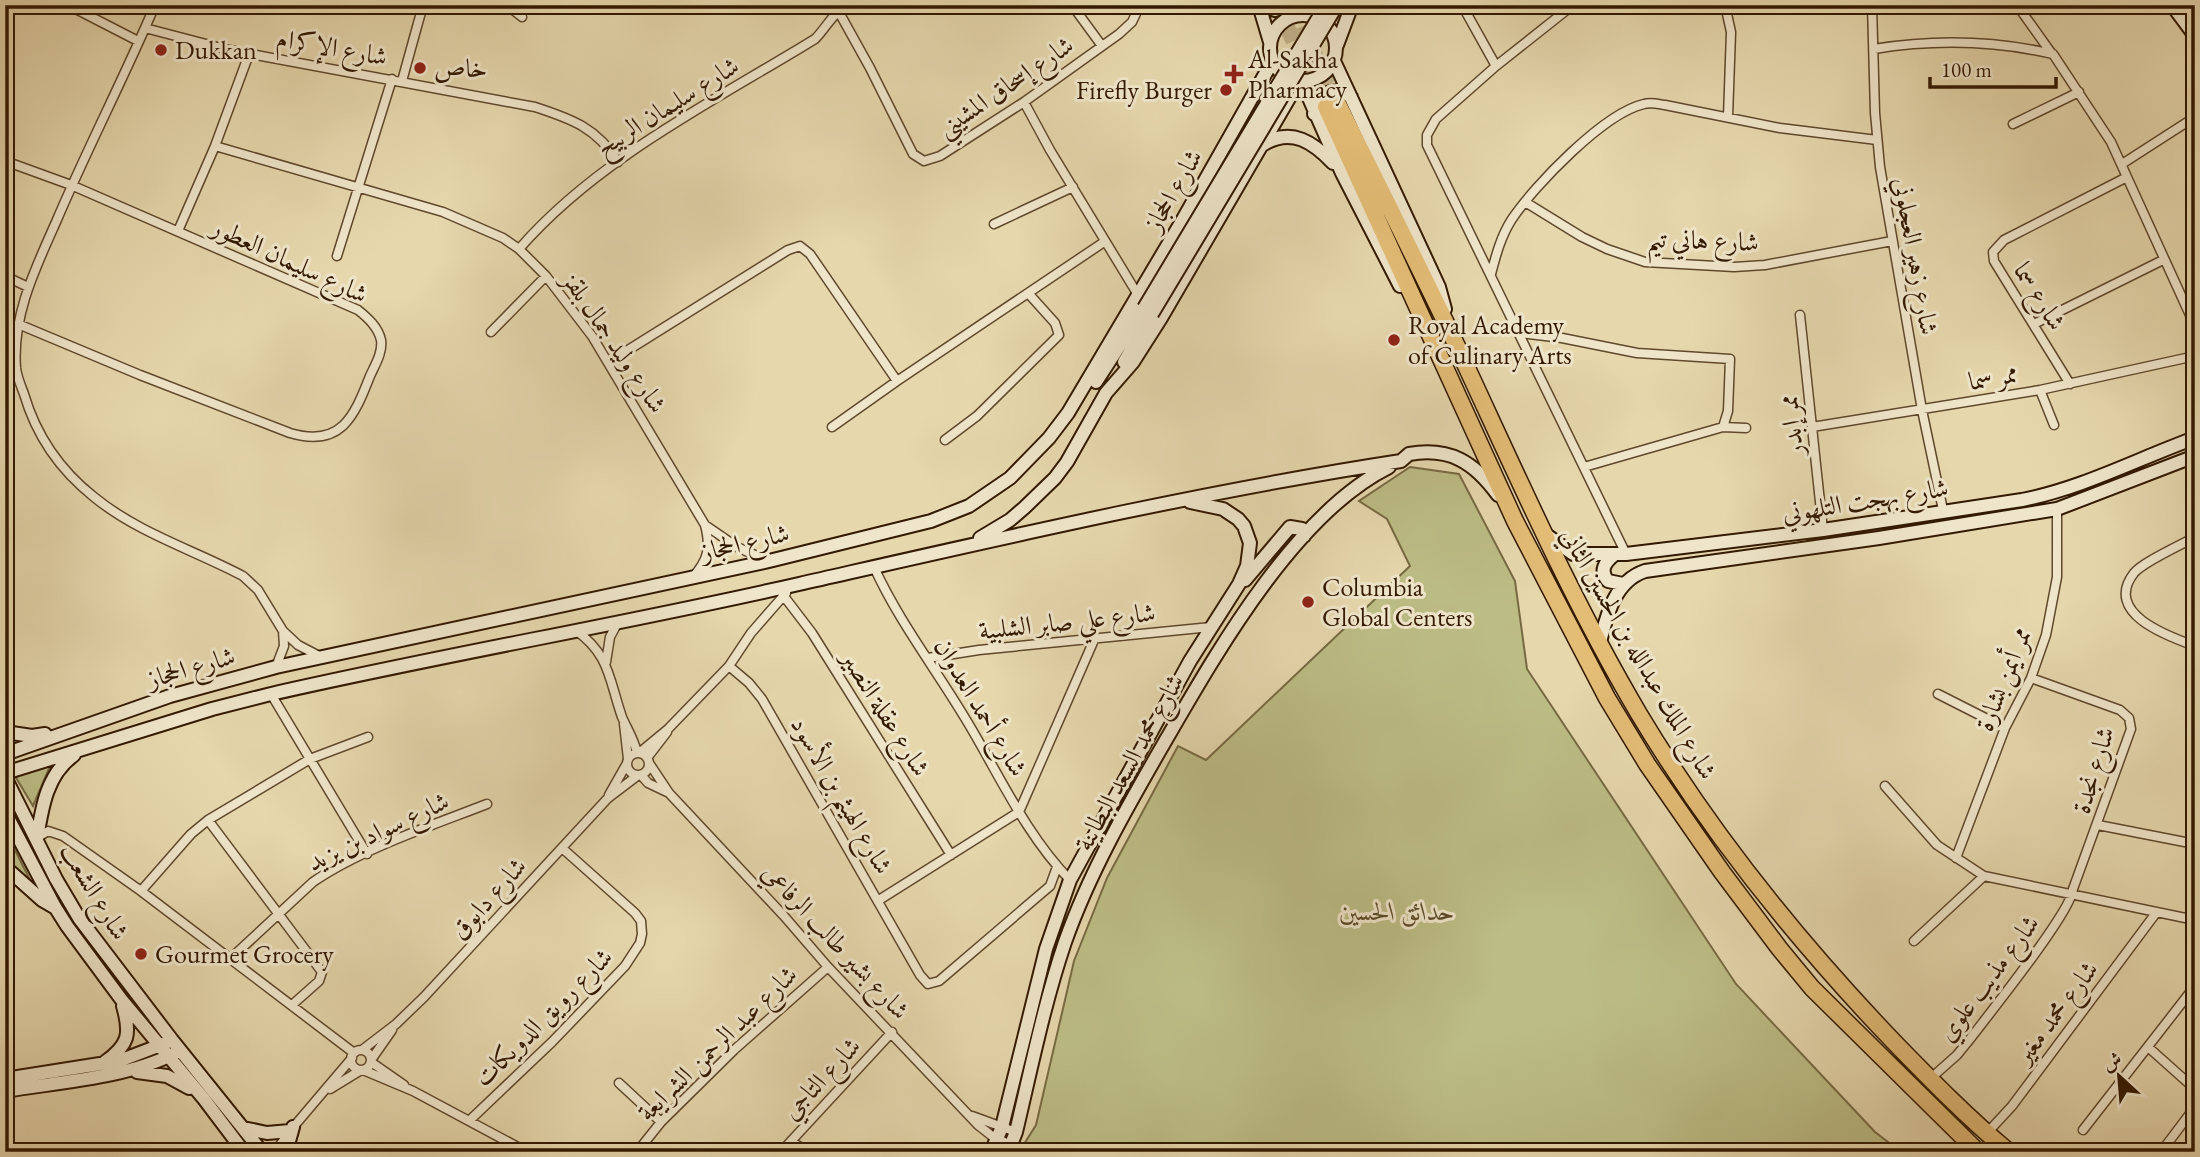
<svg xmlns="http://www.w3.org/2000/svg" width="2200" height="1157" viewBox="0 0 2200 1157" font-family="'EB Garamond',Amiri,serif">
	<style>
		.green { fill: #bcbc85; stroke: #776a43; stroke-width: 2 }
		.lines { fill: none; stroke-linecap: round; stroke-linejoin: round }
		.highway-tunnel { stroke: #c2b18b; stroke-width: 16; stroke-dasharray: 16 8; stroke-linecap: butt }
		.street-casing { stroke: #5f482c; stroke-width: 11 }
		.secondary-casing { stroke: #321901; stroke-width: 16 }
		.highway-casing { stroke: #321901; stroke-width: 19 }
		.street { stroke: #efe5ca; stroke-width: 8 }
		.secondary { stroke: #efe5ca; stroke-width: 12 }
		.highway { stroke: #e3bc76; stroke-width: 16 }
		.secondary-bridge-casing { stroke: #321901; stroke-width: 16; stroke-linecap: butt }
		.secondary-bridge { stroke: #efe5ca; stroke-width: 12 }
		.poi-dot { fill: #8f2418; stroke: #efe5ca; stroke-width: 2.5 }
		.labels { text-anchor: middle; stroke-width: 6; stroke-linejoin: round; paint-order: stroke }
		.street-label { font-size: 26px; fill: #321901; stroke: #efe5ca }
		.poi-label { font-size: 26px; fill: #321901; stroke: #efe5ca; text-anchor: start }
		.park-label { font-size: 26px; font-style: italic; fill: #5b4a29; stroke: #efe5ca }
	</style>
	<rect width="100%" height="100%" fill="#e6d7ad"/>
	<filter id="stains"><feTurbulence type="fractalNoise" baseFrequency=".00286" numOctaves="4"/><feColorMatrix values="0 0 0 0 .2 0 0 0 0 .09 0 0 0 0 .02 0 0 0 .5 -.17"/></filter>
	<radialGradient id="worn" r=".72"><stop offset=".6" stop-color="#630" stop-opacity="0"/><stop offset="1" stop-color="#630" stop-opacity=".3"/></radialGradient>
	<path class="green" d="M1410 467 1459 474 1515 581 1527 669 1736 984 1875 1132 1901 1152H1019L1036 1125 1074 961 1107 878 1178 746 1206 760 1410 566 1387 519 1359 501Z
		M51 764 33 806 15 776Z
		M5 830 31 882 5 858Z"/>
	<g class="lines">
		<path class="highway-tunnel" d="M1276 5 1326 107
			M1291 5 1337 102"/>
		<g class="street-casing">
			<path id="street" d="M68 5 138 41
				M155 5C124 78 87 149 56 222 35 269 12 316 16 368 17 377 21 386 24 394 36 435 60 470 94 497 138 533 194 550 243 576L258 590 283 631 298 645 321 657
				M507 5 522 17
				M835 5 870 68 913 154 924 161 940 156 1024 102 1119 34 1132 22 1140 5
				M1072 5 1102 46
				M1462 5 1496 66
				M1573 5 1496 66 1436 119 1427 135V145L1626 554
				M1725 5 1731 32 1728 117
				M1872 5 1875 113 1880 167 1922 410 1943 510
				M2017 5 2052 54
				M145 28 229 50 535 107C572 119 597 128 618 162
				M1874 49C1935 39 1992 40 2053 54L2111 142 2195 326
				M402 81 423 5
				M1024 102 1050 150 1138 295
				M2013 124 2079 92
				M215 146 443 212 503 238 519 249 546 276 592 336 705 525C711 548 708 560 693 577
				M5 161 71 185 358 310C368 318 378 327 381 340 383 352 375 365 370 376 354 417 341 448 290 433L140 375 18 324
				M2122 164 2195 117
				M1525 202 1582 237 1607 249 1645 262 1734 267 1765 265 1892 241
				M994 224 1073 187
				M178 231 215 146 249 54
				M519 249C597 159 714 101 815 39 826 28 833 13 846 5
				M337 256 392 79
				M1491 274C1496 255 1501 236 1512 219 1535 185 1604 113 1644 104 1651 102 1658 104 1665 105L1780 128 1877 140
				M5 276 28 287
				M1800 315 1823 530
				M2034 324 2163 260
				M491 332 546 276
				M1519 333 1562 338 1637 353 1730 359 1728 411 1723 427
				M609 362 788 250 800 246 810 254 897 381
				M5 378 16 370
				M2070 384 1994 261 1993 252 2004 240 2127 177
				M2040 390 2054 425
				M832 427 897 381 1104 242
				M1812 427 2040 390 2195 356
				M945 440 977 416 1059 335 1055 323 1028 293
				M1584 467 1723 427 1746 428
				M705 525 737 547 766 560
				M2195 537C2181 545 2143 562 2134 573 2103 613 2167 636 2195 646
				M874 567C898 620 935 668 965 718 998 772 1025 834 1070 880
				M783 595 812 633 951 855
				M575 630C610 654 609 680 622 717 627 729 634 739 637 753
				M928 658 979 650 1211 627
				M606 662 610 637 618 622
				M729 666 749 683 762 699 920 975 928 984 939 981 1050 886 1057 867
				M276 667 284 646 283 631
				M271 694 367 854
				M1938 694 2005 728
				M624 724 628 759
				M627 764a11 11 0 1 1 22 0a11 11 0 1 1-22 0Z
				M639 753 668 729 729 666 751 633 786 593
				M647 758 667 732
				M649 763 669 793 784 916 828 967 978 1125 992 1136 1011 1145
				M641 775 648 783 669 793
				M1885 786 1937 845 1984 876 2195 920
				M609 795 626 765
				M208 820 322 972 319 981 292 1005
				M2098 825 2195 844
				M37 838 48 831 63 836 141 891 354 1053
				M1956 858 2005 728 2031 678 2046 635 2057 577V509
				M141 891 191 834 208 820 310 759 368 737
				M879 900 1019 812 1094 640
				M1914 941 1984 876
				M230 959 313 882C359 850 433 825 487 804
				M2148 1047 2195 1089
				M362 1050 396 1024 424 997 608 798 637 776
				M351 1060a10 10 0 1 1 20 0a10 10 0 1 1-20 0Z
				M371 1060 392 1030
				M371 1062 404 1085
				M363 1070 413 1091 527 1152
				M1930 1079 1957 1055 1970 1039C1989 1014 2072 911 2073 889L2131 729 2129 718 2120 710 2031 678
				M619 1083 661 1122
				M330 1089 361 1070
				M972 1116 1016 1132
				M470 1120 552 1042 625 966 640 943 642 934 641 921 635 913 562 848
				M2083 1130 2195 986
				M1987 1133 2012 1106 2156 913
				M791 1141 808 1152
				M275 1152 290 1131 352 1058
				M637 1152 661 1122 734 1050 828 967
				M781 1152 892 1032
				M2161 1152 2195 1107"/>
		</g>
		<g class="secondary-casing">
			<path id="secondary" d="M1259 5 1270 42
				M1262 5 1275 10 1287 5
				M2172 5 2195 36
				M1270 48a33 33 0 1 1 66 0a33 33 0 1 1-66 0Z
				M1337 45 1352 5
				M1334 61 1439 287 1445 309
				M1302 82 1342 173 1400 286
				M1314 114C1316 93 1335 85 1351 97
				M1264 144C1292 127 1314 143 1333 163
				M1124 362 1152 314
				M1096 382 1144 308
				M1548 536 1573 554H1626L1823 530 2022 500C2083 488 2137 459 2195 438
				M980 538 1010 520 1024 508 1055 478 1067 462 1106 393 1133 362 1161 318 1299 81
				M1614 555C1605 562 1599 571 1608 581L1623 584
				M1245 580 1290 527 1302 529 1304 536
				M1600 642C1607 614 1615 581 1645 571L1879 538 2057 509 2195 456
				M5 732 32 736 45 734
				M5 754 170 696 276 667 769 561 931 521 969 506 1010 478 1049 438 1068 413 1182 221 1272 62
				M5 773 212 709 271 694C446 654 624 624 799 584 998 539 1199 492 1401 461L1409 454C1450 447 1474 462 1498 495
				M5 777 56 879 79 918 172 1040 262 1152
				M5 812 55 907 67 926 121 999 204 1099 244 1152
				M37 838C42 807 47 774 74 755
				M5 867 42 900 54 907
				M105 1062C129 1045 131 1034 123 1006
				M137 1072 167 1076 189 1088
				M5 1079 119 1061 166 1043
				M5 1091C58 1082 128 1078 175 1053
				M243 1128 267 1133 290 1131
				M286 1152 293 1127
				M991 1152 1002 1127 1046 949 1070 880 1190 661 1239 584 1247 566 1250 543 1244 526 1238 519 1223 509 1190 502
				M1008 1152 1016 1132C1031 1069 1044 1004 1065 942 1090 871 1129 804 1167 738 1218 650 1296 513 1389 467"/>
		</g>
		<g class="highway-casing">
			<path id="highway" d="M1337 102C1376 181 1416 260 1454 340 1513 466 1568 594 1639 714 1711 834 1798 942 1895 1043 1931 1080 1968 1118 2009 1152
				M1326 107 1515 521 1607 698 1647 764 1722 872 1779 948 1812 988 1978 1152"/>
		</g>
		<use href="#street" class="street"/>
		<use href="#secondary" class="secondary"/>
		<use href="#highway" class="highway"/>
		<g class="secondary-bridge-casing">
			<path id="secondary-bridge" d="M1144 308 1326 5
				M1152 314 1337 5"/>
		</g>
		<use href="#secondary-bridge" class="secondary-bridge"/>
	</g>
	<g class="poi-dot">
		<circle cx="161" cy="50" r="7"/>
		<circle cx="420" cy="68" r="7"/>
		<path d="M1230.5 63.5h7v7h7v7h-7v7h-7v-7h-7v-7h7z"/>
		<circle cx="1226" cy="90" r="7"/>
		<circle cx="1394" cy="340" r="7"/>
		<circle cx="1308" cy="602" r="7"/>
		<circle cx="141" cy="954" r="7"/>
	</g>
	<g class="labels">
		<g class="street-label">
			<text transform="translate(332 47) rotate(10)" y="9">شارع الإكرام</text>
			<text transform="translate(1005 86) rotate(-34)" y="9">شارع إسحاق المشيني</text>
			<text transform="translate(667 106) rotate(-32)" y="9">شارع سليمان الربيح</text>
			<text transform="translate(1173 190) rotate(-60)" y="9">شارع الحجاز</text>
			<text transform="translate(1703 240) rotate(2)" y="9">شارع هاني تيم</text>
			<text transform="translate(1916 256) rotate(80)" y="9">شارع زهير العجلوني</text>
			<text transform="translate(290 260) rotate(25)" y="9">شارع سليمان العطور</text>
			<text transform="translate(2040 296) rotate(58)" y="9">شارع سما</text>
			<text transform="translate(615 342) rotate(56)" y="9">شارع وليد جمال بلقز</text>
			<text transform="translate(1993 377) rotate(-10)" y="9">ممر سما</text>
			<text transform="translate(1791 425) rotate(-96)" y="9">ممر إبدر</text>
			<text transform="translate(1865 500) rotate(-9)" y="9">شارع بهجت التلهوني</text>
			<text transform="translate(745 542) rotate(-13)" y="9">شارع الحجاز</text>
			<text transform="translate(1067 621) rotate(-6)" y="9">شارع علي صابر الشلبية</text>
			<text transform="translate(1639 653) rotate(60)" y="9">شارع الملك عبدالله بن الحسين الثاني</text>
			<text transform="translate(191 667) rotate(-16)" y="9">شارع الحجاز</text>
			<text transform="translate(2003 679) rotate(-68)" y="9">ممر أيمن بشارة</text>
			<text transform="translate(981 707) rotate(59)" y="9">شارع أحمد العدوان</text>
			<text transform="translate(886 713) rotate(58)" y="9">شارع عقلة النصير</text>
			<text transform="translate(1129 762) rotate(-61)" y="9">شارع محمد السعد البطاينة</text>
			<text transform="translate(2093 770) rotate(-73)" y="9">شارع نجدة</text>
			<text transform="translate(842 795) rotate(60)" y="9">شارع الهيثم بن الأسود</text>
			<text transform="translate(378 831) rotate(-25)" y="9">شارع سواد بن يزيد</text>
			<text transform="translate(95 891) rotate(59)" y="9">شارع الشعب</text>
			<text transform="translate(488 898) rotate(-48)" y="9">شارع دابوق</text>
			<text transform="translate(836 941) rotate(47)" y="9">شارع بشير طالب الرفاعي</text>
			<text transform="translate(1988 978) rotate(-53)" y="9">شارع مذيب علوي</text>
			<text transform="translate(2056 1012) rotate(-53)" y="9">شارع محمد مغير</text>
			<text transform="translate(543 1017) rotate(-45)" y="9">شارع رويق الدويكات</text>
			<text transform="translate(717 1043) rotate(-44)" y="9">شارع عبد الرحمن الشرايعة</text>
			<text transform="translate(821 1078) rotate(-47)" y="9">شارع التاجي</text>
		</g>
		<g class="poi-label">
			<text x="175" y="59">Dukkan</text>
			<text x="1248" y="68">Al-Sakha<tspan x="1248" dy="30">Pharmacy</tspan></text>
			<text x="434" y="77">خاص</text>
			<text x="1212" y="99" text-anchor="end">Firefly Burger</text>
			<text x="1408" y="334">Royal Academy<tspan x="1408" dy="30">of Culinary Arts</tspan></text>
			<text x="1322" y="596">Columbia<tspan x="1322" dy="30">Global Centers</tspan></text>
			<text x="155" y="963">Gourmet Grocery</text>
		</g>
		<g class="park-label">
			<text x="1397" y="920">حدائق الحسين</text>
		</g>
	</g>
	<rect width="2200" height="1157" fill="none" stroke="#e6d7ad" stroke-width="28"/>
	<rect x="7" y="7" width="2186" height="1143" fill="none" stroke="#321901" stroke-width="3.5"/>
	<rect x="14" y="14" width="2172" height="1129" fill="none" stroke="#321901" stroke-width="2"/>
	<g transform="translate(2119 1076) rotate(334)" stroke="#efe5ca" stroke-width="5" paint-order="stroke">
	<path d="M0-5L12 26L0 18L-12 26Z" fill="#321901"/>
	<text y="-10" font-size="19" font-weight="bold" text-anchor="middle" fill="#321901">ش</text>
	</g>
	<path d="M1930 77v10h126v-10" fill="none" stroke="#321901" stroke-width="3.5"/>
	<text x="1941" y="77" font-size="21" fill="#321901" stroke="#efe5ca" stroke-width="5" paint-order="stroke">100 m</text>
	<rect width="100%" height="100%" filter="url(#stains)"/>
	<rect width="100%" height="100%" fill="url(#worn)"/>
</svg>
